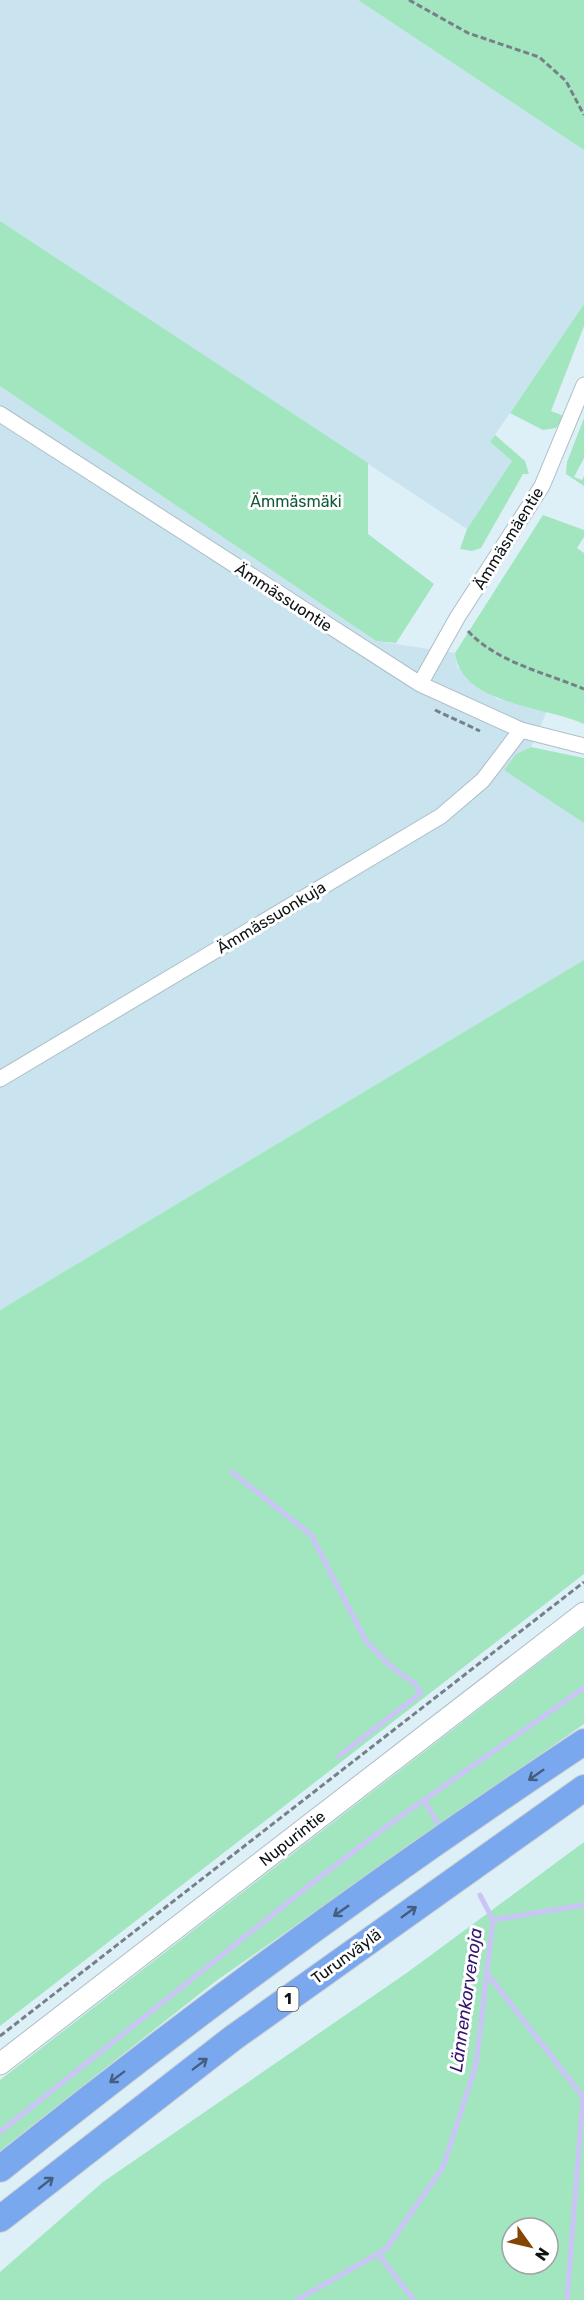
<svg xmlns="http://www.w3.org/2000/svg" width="584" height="2300" viewBox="0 0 584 2300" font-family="Rubik,sans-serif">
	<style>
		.built { fill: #c9e4ef }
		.green { fill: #a2e6bf; fill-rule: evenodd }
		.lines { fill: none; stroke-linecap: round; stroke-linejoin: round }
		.stream { stroke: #cbc4f6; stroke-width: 5 }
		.street-casing { stroke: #adbec6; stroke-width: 17 }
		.secondary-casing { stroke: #adbec6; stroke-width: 23 }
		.highway-casing { stroke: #cfd0d0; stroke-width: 28 }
		.path { stroke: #758187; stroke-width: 3; stroke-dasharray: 6 3; stroke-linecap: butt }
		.street { stroke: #fff; stroke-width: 15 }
		.secondary { stroke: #fff; stroke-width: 21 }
		.highway { stroke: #7aa8ee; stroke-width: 26 }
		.oneway { stroke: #445e82 }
		.labels { text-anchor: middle; stroke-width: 6; stroke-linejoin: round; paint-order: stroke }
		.shield { fill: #fff; stroke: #565a5c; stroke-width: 1.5 }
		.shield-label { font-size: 15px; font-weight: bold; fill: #0d1316 }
		.park-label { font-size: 16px; fill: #105a3a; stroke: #fff }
		.street-label { font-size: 16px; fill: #0d1316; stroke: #fff }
		.water-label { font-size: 18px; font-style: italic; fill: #371573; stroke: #fff }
	</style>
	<rect width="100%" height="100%" fill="#ddeff7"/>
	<path class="built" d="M0 0H358L584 150V304L490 442 512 461 467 529 0 221Z
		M0 386 376 641 455 653 457 667 497 699 547 711 531 747 516 754 556 803 584 823V960L0 1310Z"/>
	<path class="green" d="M358 0H584V150Z
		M0 221 368 463V534L434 584 396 643 376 641 0 386Z
		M584 304V326L551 411 564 416 556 428 543 430 510 413Z
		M584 418V458L574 477 582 480 584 476V486L566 474 567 462Z
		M495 435 525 461 529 474H523L481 548 472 551 460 549 467 529 512 461 490 442Z
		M543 515 584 530V537L577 548 584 553V724C545 706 461 705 455 653Z
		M531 747 584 758V823L504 770 516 754Z
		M584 960V1574L0 2026V1310Z
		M584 1628V1724L216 1981 0 2151V2080Z
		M584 1842V2300H0V2272L103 2182 408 1972ZM512 2228H548V2264H512Z"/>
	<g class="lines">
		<path class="stream" d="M232 1472 311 1535 366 1641 391 1667 414 1683 421 1693 339 1756
			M424 1800 437 1822
			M480 1895 493 1920
			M493 1920 584 1905
			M486 1972 583 2097 567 2300
			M0 2132 311 1884 394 1821 584 1688
			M378 2254 414 2300
			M297 2300 386 2249 443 2167 476 2065 493 1920"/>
		<g class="street-casing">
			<path id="street" d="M0 414 420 684 521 730 584 746
				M420 684 457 618 542 486 584 385
				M0 1079 441 816 483 780 521 730"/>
		</g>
		<g class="secondary-casing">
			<path id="secondary" d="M0 2064 584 1613"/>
		</g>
		<g class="highway-casing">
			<path id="highway" d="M0 2169C188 2018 383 1875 584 1742
				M0 2219 233 2038 584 1788"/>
		</g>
		<path class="path" d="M409 0 468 33 539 57 566 81 584 115
			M468 631C496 662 546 673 584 689
			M435 710 480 731
			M0 2036 584 1582"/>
		<use href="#street" class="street"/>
		<use href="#secondary" class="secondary"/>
		<use href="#highway" class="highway"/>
	</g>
	<defs><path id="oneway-shaft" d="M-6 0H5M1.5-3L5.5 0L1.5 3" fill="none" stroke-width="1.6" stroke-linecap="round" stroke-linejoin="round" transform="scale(1.5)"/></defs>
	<g class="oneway">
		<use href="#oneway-shaft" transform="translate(536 1775) rotate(145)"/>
		<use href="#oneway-shaft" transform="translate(341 1911) rotate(145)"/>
		<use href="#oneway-shaft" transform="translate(409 1912) rotate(-36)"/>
		<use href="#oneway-shaft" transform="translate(200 2064) rotate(-37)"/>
		<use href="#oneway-shaft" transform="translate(117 2077) rotate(143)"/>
		<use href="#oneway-shaft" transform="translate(46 2183) rotate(-38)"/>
	</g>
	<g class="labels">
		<rect class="shield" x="277.5" y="1987" width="21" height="24" rx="4.5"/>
		<g class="shield-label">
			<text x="288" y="2004">1</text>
		</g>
		<g class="park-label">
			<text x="296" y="507">Ämmäsmäki</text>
		</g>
		<g class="street-label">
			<text transform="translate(508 538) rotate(-58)" y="6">Ämmäsmäentie</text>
			<text transform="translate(284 597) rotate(33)" y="6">Ämmässuontie</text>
			<text transform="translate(271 917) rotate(-31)" y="6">Ämmässuonkuja</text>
			<text transform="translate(292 1838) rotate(-38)" y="6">Nupurintie</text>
			<text transform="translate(346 1956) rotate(-36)" y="6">Turunväylä</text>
		</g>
		<g class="water-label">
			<text transform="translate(466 2000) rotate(-82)" y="6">Lännenkorvenoja</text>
		</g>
	</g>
	<g transform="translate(530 2246) rotate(124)"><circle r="28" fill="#ffffff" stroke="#9ea1a2" stroke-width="1.5"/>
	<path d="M0-4.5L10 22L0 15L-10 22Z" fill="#844703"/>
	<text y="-9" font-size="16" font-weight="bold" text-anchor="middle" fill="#0d1316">N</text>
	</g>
</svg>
